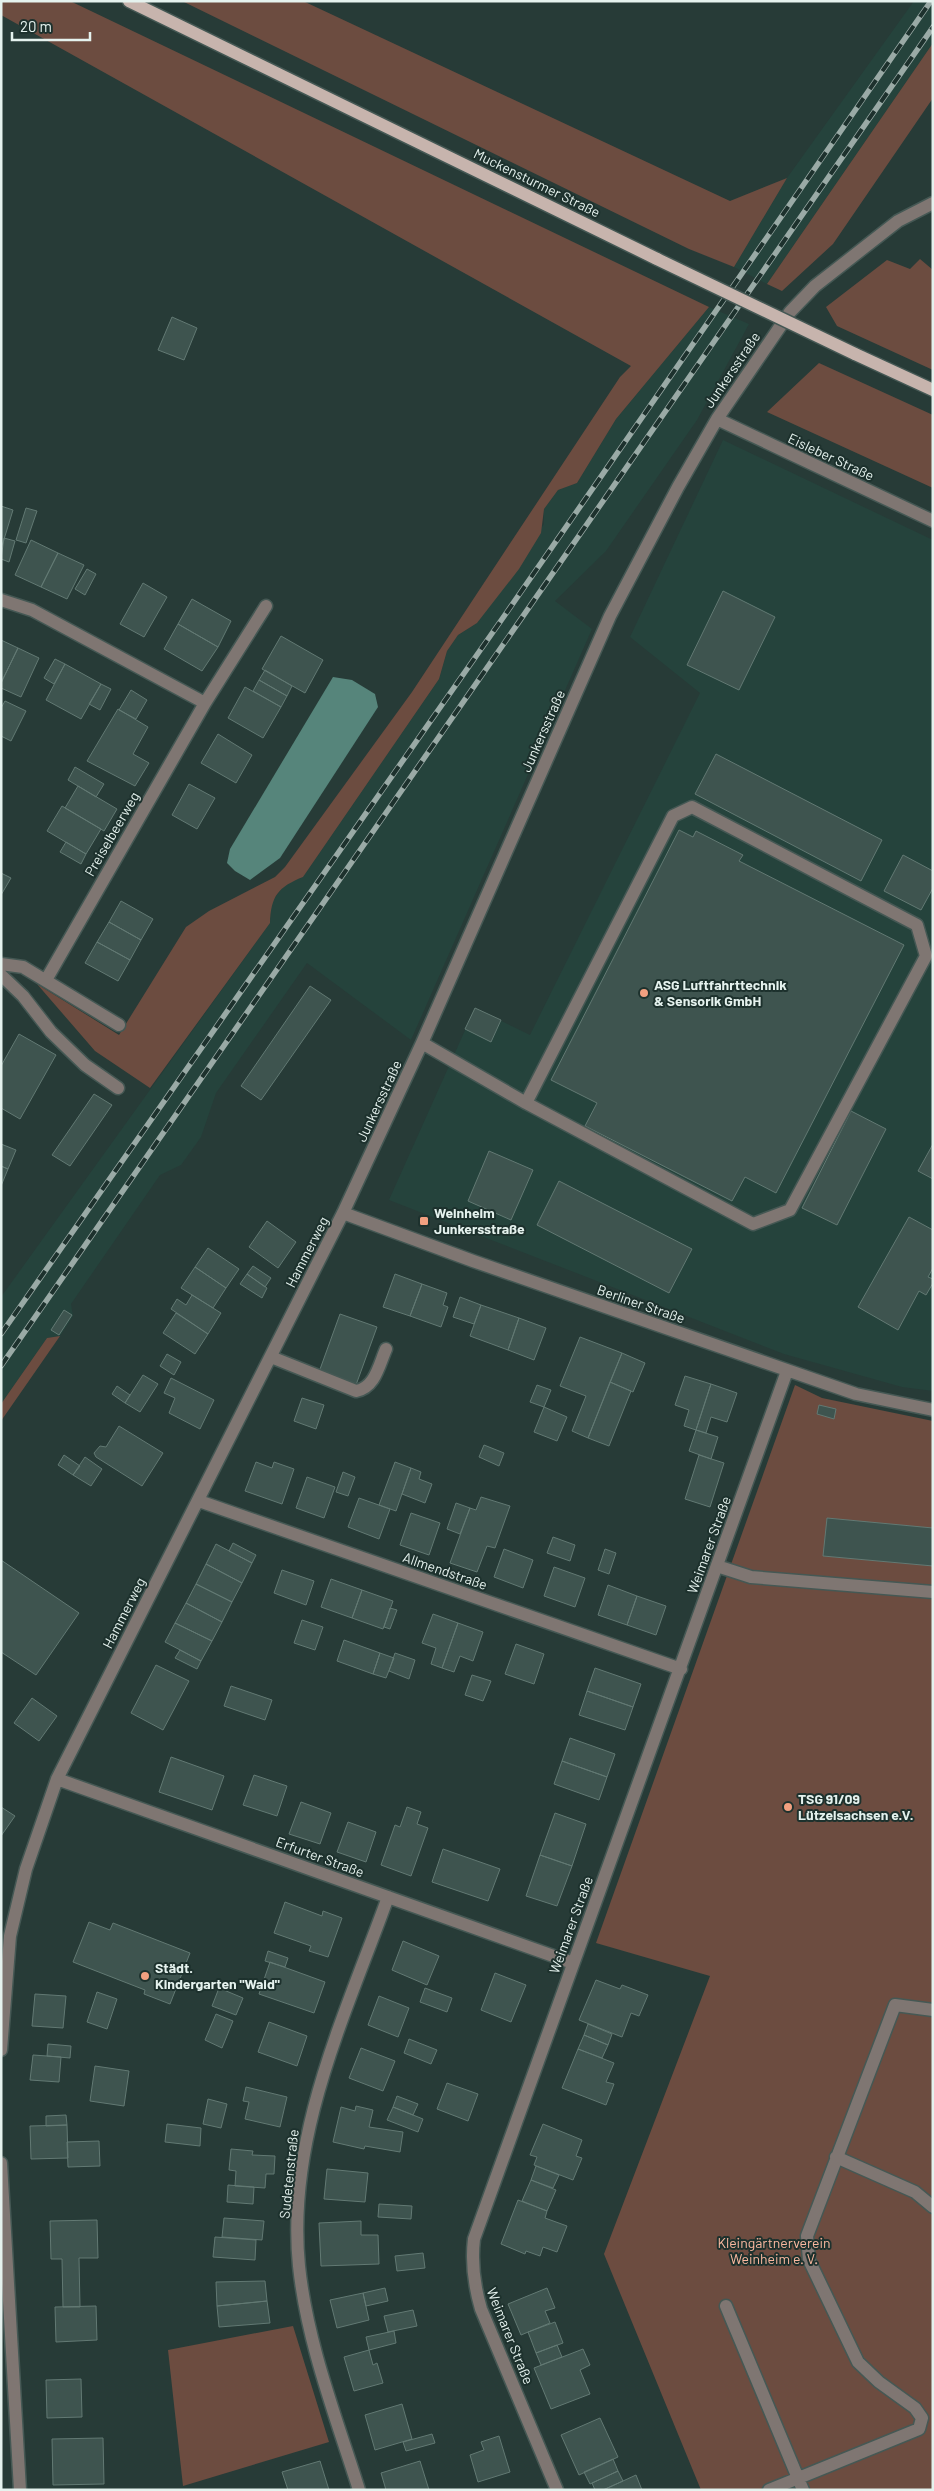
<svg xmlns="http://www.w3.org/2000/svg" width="934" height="2491" viewBox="0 0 934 2491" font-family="Barlow,sans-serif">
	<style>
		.built { fill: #25433c }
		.green { fill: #6c4c40 }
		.water { fill: #56857b }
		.building { fill: #3e544f; stroke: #627973 }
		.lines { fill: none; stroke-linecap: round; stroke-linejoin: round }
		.minor-casing { stroke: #455854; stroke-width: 15 }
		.major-casing { stroke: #455854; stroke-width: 15 }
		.minor { stroke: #7f7672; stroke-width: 12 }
		.major { stroke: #c7b4ad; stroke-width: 12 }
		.rail-casing { stroke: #9aaaa6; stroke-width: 5.5 }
		.rail { stroke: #1d312d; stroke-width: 4; stroke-dasharray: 11; stroke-linecap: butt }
		.major-bridge-casing { stroke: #455854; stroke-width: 15; stroke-linecap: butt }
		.major-bridge { stroke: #c7b4ad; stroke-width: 12 }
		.poi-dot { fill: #f2a080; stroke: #1d312d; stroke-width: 2 }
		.labels { text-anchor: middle; stroke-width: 4; stroke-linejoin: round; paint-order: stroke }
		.street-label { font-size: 14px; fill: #e5f2ee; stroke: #1d312d }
		.poi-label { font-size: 14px; font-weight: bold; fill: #e5f2ee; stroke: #1d312d; text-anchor: start }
		.park-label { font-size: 14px; fill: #fbb9a0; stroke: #1d312d }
	</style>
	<rect width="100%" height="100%" fill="#273b37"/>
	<path class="built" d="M914 1H933V43L767 284 734 267 787 178Z
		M709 307 749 324 697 420 606 551 555 601 592 629 411 1040 307 963 216 1093 201 1137 181 1165 160 1175 71 1304 73 1316 60 1336 47 1338 1 1404V1297L270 923 271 903 285 884 303 877 439 679 447 651 458 635 477 623 544 524V509L558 490 577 483 616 419Z
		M723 440 933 540V1391L902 1387 784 1354 389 1200 475 1008 530 1035 700 693 630 637Z"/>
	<path class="green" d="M1 1H70L709 307 616 419 577 483 558 490 544 509 541 533 519 569 477 623 458 635 447 651 439 679 303 877C278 887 271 896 270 923L150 1088 95 1051 37 984 119 1035 186 927 209 911 275 877 285 867 412 692 620 377 631 366 1 15Z
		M182 1H303L730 201 787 178 734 267 689 249Z
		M933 43V98L833 244 782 291 767 284Z
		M920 259 933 270V370L837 326 826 307 887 260 910 269Z
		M819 363 933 415V488L767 412Z
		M60 1336 1 1421V1404L47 1338Z
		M795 1385 822 1398 933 1421V2490H701L604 2254 710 1976 596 1943Z
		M293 2326 329 2442 183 2486 168 2350Z"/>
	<path class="water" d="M333 677 352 680 375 694 378 707 280 858 250 880 235 871 227 863 230 849Z"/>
	<path class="building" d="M172 317 197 328 184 360 158 350Z
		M1 506 13 510 1 549Z
		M26 508 37 511 26 543 16 540Z
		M4 538 15 541 9 562 1 559Z
		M31 540 58 553 41 587 15 575Z
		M58 553 84 565 67 599 41 587Z
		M87 569 96 574 85 595 75 589Z
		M143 583 167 597 144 637 120 624Z
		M723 591 775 617 739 690 687 665Z
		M192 599 231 621 218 647 178 624Z
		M178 624 218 647 202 671 164 649Z
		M281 636 323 660 305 693 262 669Z
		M1 640 18 648 1 683Z
		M18 648 39 658 21 697 1 688V683Z
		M55 659 65 664 54 684 44 678Z
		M65 664 101 684 81 719 46 700Z
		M265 670 292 686 287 696 259 680Z
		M259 680 287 696 281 707 253 691Z
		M101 684 111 689 100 710 89 704Z
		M245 687 281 707 263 738 228 718Z
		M131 690 147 700 136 719 119 710Z
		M5 701 26 711 11 741 1 736V708Z
		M118 709 148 727 133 754 149 763 135 786 87 761Z
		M218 734 252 755 236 783 201 763Z
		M716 754 882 840 861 881 695 794Z
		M75 767 104 784 96 797 68 780Z
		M189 784 215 798 197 829 172 815Z
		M78 786 117 809 104 831 65 808Z
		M62 806 101 829 86 854 47 831Z
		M679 830 693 837 696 831 743 855 739 861 904 945 776 1193 745 1177 732 1201 585 1126 597 1103 551 1080Z
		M66 842 86 854 81 864 60 852Z
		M903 855 933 871V888L921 910 884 891Z
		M1 873 11 878 1 895Z
		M121 901 153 919 141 940 109 922Z
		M109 922 141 940 130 960 97 942Z
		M97 942 130 960 118 981 85 963Z
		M310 986 331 1000 261 1100 241 1086Z
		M475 1008 501 1020 491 1042 465 1029Z
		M19 1034 56 1055 20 1119 1 1108V1066Z
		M94 1094 112 1105 70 1166 52 1155Z
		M851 1111 886 1129 837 1225 802 1208Z
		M1 1144 16 1150 8 1169 1 1166Z
		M933 1144V1179L918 1171Z
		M489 1151 533 1170 511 1220 468 1201Z
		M1 1166 8 1169 1 1186Z
		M559 1181 692 1249 669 1293 537 1225Z
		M909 1217 933 1230V1268L928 1277 933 1279V1283L926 1295 919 1291 898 1330 858 1307Z
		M267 1221 296 1242 278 1268 249 1247Z
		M208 1248 239 1269 226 1288 195 1267Z
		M253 1266 271 1278 265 1287 247 1274Z
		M195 1267 226 1288 213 1308 181 1288Z
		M247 1274 267 1288 262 1298 240 1284Z
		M395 1274 422 1284 410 1316 383 1307Z
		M422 1284 447 1293 443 1305 448 1307 441 1327 410 1316Z
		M192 1295 221 1313 208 1334 171 1309 177 1299 186 1305Z
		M460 1297 481 1305 474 1324 453 1317Z
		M481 1305 519 1318 508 1350 470 1336Z
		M64 1310 72 1315 59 1335 51 1330Z
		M176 1313 208 1334 195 1354 163 1333Z
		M340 1314 377 1327 356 1385 319 1372Z
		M519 1318 546 1328 534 1360 508 1350Z
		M580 1337 622 1353 588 1438 572 1431 586 1396 560 1386Z
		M622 1353 645 1363 633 1392 610 1382Z
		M167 1354 181 1362 174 1375 160 1366Z
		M143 1375 158 1384 140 1412 125 1403Z
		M685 1376 711 1384 696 1430 684 1426 689 1410 675 1405Z
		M171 1378 214 1400 200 1429 169 1413 175 1398 164 1393Z
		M610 1382 631 1391 609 1446 588 1438Z
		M711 1384 737 1393 727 1422 711 1417 706 1433 696 1430Z
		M537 1385 551 1390 544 1407 530 1402Z
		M117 1386 130 1395 125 1403 112 1394Z
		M302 1398 324 1405 316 1429 294 1421Z
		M819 1405 836 1409 834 1419 817 1414Z
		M544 1407 567 1417 557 1441 534 1432Z
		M119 1426 163 1453 142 1486 96 1457 94 1453 100 1446 106 1447Z
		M696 1430 718 1437 711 1459 689 1451Z
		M484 1445 504 1453 499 1466 479 1457Z
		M64 1455 80 1466 73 1475 58 1465Z
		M699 1455 724 1463 710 1507 685 1499Z
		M85 1457 102 1469 91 1486 73 1475Z
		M256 1462 272 1468 274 1462 294 1469 282 1504 245 1491Z
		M395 1462 411 1468 396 1511 379 1505Z
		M411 1468 421 1472 419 1479 432 1484 425 1503 402 1494Z
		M343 1472 355 1477 348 1496 336 1492Z
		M307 1477 335 1487 324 1518 296 1508Z
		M481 1497 510 1506 495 1548 487 1546 477 1572 450 1563 470 1508 476 1510Z
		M359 1498 390 1509 379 1539 348 1527Z
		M456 1503 470 1508 460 1534 447 1529Z
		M411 1513 440 1523 429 1555 400 1545Z
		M827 1518 933 1528V1566L823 1556Z
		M553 1537 575 1545 570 1561 547 1553Z
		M233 1543 256 1555 252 1563 229 1551Z
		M216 1544 252 1563 242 1583 206 1564Z
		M504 1549 533 1560 523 1588 494 1577Z
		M605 1549 616 1553 609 1574 598 1570Z
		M1 1560 79 1613 36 1675 1 1652Z
		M206 1564 242 1583 232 1602 196 1584Z
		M554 1567 585 1578 575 1607 544 1596Z
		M282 1570 314 1581 306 1605 274 1593Z
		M331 1579 362 1590 352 1618 321 1607Z
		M196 1584 232 1602 222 1622 186 1603Z
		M608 1585 637 1596 627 1625 598 1615Z
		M362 1590 393 1601 383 1629 352 1618Z
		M637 1596 666 1606 656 1635 627 1625Z
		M186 1603 222 1622 212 1641 175 1623Z
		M390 1608 397 1610 390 1629 384 1627Z
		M433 1614 458 1623 442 1668 431 1664 436 1648 422 1643Z
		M302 1620 323 1627 315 1650 294 1643Z
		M175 1623 212 1641 201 1661 165 1642Z
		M458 1623 483 1632 473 1661 460 1656 454 1672 442 1668Z
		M344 1640 380 1653 373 1674 337 1661Z
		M516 1644 544 1654 534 1684 505 1674Z
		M180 1650 201 1661 197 1669 175 1658Z
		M380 1653 394 1658 386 1678 373 1674Z
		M395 1653 415 1660 409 1679 389 1671Z
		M156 1665 189 1681 163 1730 131 1713Z
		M595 1668 641 1684 633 1707 587 1691Z
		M472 1675 491 1681 483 1701 465 1695Z
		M231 1686 272 1700 265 1720 224 1706Z
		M587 1691 633 1707 625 1730 579 1715Z
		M32 1698 57 1716 39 1741 14 1723Z
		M570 1738 615 1754 607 1777 562 1761Z
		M171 1757 224 1776 212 1810 159 1792Z
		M562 1761 607 1777 599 1800 554 1784Z
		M254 1775 287 1786 277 1816 243 1805Z
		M301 1802 331 1813 320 1844 289 1834Z
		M1 1807 15 1816 1 1836Z
		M407 1807 421 1812 417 1824 428 1828 411 1876 381 1865 395 1825 400 1827Z
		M555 1813 586 1824 572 1866 540 1855Z
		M348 1822 376 1832 366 1862 337 1852Z
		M443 1849 500 1869 488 1901 432 1882Z
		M540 1855 572 1866 557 1906 526 1896Z
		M285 1902 322 1916 323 1911 342 1918 328 1957 309 1951 311 1946 274 1933Z
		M89 1922 110 1930 113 1923 190 1953 170 2004 144 1994 145 1990 73 1962Z
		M403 1941 439 1956 427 1985 392 1970Z
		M268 1951 288 1958 285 1967 265 1961Z
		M270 1962 325 1982 314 2013 259 1994Z
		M495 1973 526 1985 511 2022 481 2010Z
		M596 1980 620 1989 622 1985 648 1995 639 2016 631 2013 622 2037 579 2020Z
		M219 1988 243 1998 236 2015 212 2006Z
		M425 1988 452 1998 447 2012 420 2002Z
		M97 1992 117 1999 107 2029 87 2022Z
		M35 1994 66 1996 63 2028 32 2026Z
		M379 1996 409 2008 398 2037 368 2025Z
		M216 2014 233 2021 222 2048 205 2040Z
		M269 2022 307 2036 297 2066 258 2052Z
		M588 2024 612 2034 608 2045 584 2035Z
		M584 2035 608 2045 602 2058 578 2049Z
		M409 2039 437 2050 431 2064 404 2053Z
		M48 2044 71 2046 70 2058 47 2056Z
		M361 2048 395 2061 383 2091 349 2078Z
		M578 2049 614 2063 606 2082 614 2084 606 2105 562 2088Z
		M33 2055 61 2057 59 2082 30 2080Z
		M95 2066 129 2071 124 2106 90 2101Z
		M447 2083 478 2094 468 2121 437 2109Z
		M246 2087 287 2097 280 2127 245 2119 249 2102 243 2101Z
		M397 2096 418 2104 413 2115 393 2107Z
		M208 2099 227 2104 221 2128 203 2124Z
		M356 2106 373 2110 369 2127 403 2132 400 2152 365 2146 364 2149 333 2142 341 2107 355 2111Z
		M393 2107 423 2119 418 2132 387 2120Z
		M66 2115 67 2125 46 2126V2116Z
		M167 2124 201 2128 200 2146 165 2142Z
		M543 2124 582 2140 576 2156 582 2158 573 2180 534 2165 537 2157 530 2155Z
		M67 2125 68 2158 31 2159 30 2126Z
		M99 2141 100 2166 68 2167 67 2142Z
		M231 2149 253 2151 252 2155 275 2156 274 2174H266L265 2188 235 2186 236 2171 229 2170Z
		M536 2166 559 2175 553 2188 531 2180Z
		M327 2169 368 2173 365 2202 324 2199Z
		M531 2180 556 2190 547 2211 522 2201Z
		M228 2185 254 2187 253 2204 227 2202Z
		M518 2200 547 2211 545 2218 567 2226 557 2252 543 2247 540 2256 526 2251 525 2254 501 2244Z
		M379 2204 412 2206 411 2219 378 2217Z
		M224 2218 264 2221 262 2240 222 2237Z
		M97 2220 98 2258H79L80 2307H63L62 2259H51L50 2221Z
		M361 2221V2235H378L379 2264 321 2266 319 2223Z
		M215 2237 256 2240 255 2260 213 2257Z
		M423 2253 425 2268 397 2271 395 2256Z
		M265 2281 267 2301 217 2306 216 2282Z
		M385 2288 388 2301 366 2306 363 2293Z
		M547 2288 555 2308 545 2311 550 2323 521 2335 508 2304Z
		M363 2293 369 2320 337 2328 330 2300Z
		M267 2301 270 2323 219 2327 217 2306Z
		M96 2306 97 2340 56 2342 55 2307Z
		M413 2310 417 2326 388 2332 384 2316Z
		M555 2322 563 2343 536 2353 528 2332Z
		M394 2331 396 2343 369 2350 366 2337Z
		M557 2345 562 2357 541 2365 536 2353Z
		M583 2349 590 2365 580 2370 590 2394 551 2409 534 2368Z
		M369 2350 373 2365 377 2363 383 2383 354 2391 344 2357Z
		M81 2379 82 2417 47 2418 46 2380Z
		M402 2404 412 2439 375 2450 365 2415Z
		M600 2418 618 2457 579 2475 561 2435Z
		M432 2434 435 2443 406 2451 403 2442Z
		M499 2436 510 2472 478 2482 470 2455 484 2450 481 2442Z
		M103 2438 104 2484 53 2485 52 2439Z
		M613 2459 618 2471 590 2484 584 2472Z
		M320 2461 329 2490H288L282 2472Z
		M420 2461 429 2490H386L381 2473Z
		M618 2471 623 2481 603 2490H595L592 2483Z
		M636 2475 642 2490H603L623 2481Z"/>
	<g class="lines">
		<g class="minor-casing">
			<path id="minor" d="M717 419 933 521
				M1 600 32 610 205 703 46 980
				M205 703 266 606
				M1 964 23 967 119 1025
				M1 975 23 996 51 1032 85 1065 118 1088
				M422 1043 526 1103 753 1224 790 1210 926 956 917 925 692 807 673 816 526 1103
				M343 1213 473 1261 856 1394 933 1410
				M271 1357 356 1391C375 1388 379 1365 386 1349
				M199 1501 681 1669
				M717 1566 751 1577 933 1592
				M57 1779 573 1963
				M1 2050 10 1936 26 1869 57 1779 343 1213 422 1043 610 616 678 487 717 419 790 312 815 286 898 221 933 203
				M836 2157 915 2192 933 2207
				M1 2163 20 2490
				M726 2306 803 2490
				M359 2490C336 2417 307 2343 299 2266 286 2137 345 2016 388 1897
				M557 2490 481 2309C474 2285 471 2264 474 2239L787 1371
				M769 2490 919 2429 922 2418 915 2408 879 2382 858 2362 809 2260 807 2236 895 2005 933 2010"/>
		</g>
		<g class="major-casing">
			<path id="major" d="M129 1 657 259
				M855 354 933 390"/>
		</g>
		<use href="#minor" class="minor"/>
		<use href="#major" class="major"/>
		<g class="rail-casing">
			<path id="rail" d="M1 1334 507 612 931 1
				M1 1366 933 27"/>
		</g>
		<use href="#rail" class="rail"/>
		<g class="major-bridge-casing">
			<path id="major-bridge" d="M657 259 855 354"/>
		</g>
		<use href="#major-bridge" class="major-bridge"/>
	</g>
	<g class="poi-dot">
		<circle cx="644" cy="993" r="5"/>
		<rect x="419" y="1216" width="10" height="10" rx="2.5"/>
		<circle cx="788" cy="1807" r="5"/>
		<circle cx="145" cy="1976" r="5"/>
	</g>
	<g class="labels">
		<g class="street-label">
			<text transform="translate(537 183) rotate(26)" y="5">Muckensturmer Straße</text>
			<text transform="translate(732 370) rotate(-56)" y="5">Junkersstraße</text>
			<text transform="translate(831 457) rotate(25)" y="5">Eisleber Straße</text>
			<text transform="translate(543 731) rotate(-66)" y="5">Junkersstraße</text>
			<text transform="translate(112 834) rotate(-60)" y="5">Preiselbeerweg</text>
			<text transform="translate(379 1101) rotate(-65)" y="5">Junkersstraße</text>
			<text transform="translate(307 1252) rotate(-63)" y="5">Hammerweg</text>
			<text transform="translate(641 1304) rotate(19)" y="5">Berliner Straße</text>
			<text transform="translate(709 1545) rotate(-70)" y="5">Weimarer Straße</text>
			<text transform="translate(445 1571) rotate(19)" y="5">Allmendstraße</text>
			<text transform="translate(124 1613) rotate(-63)" y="5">Hammerweg</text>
			<text transform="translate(320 1857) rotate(20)" y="5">Erfurter Straße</text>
			<text transform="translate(571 1925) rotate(-70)" y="5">Weimarer Straße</text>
			<text transform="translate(289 2174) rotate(-84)" y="5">Sudetenstraße</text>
			<text transform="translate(510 2336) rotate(68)" y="5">Weimarer Straße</text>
		</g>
		<g class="poi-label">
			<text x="654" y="990">ASG Luftfahrttechnik<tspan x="654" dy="16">&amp; Sensorik GmbH</tspan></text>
			<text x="434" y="1218">Weinheim<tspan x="434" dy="16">Junkersstraße</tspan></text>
			<text x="798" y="1804">TSG 91/09<tspan x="798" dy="16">Lützelsachsen e.V.</tspan></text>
			<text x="155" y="1973">Städt.<tspan x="155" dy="16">Kindergarten "Waid"</tspan></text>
		</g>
		<g class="park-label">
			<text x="774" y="2248">Kleingärtnerverein<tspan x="774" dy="16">Weinheim e. V.</tspan></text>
		</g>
	</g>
	<rect width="934" height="2491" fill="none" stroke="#e5f2ee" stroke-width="5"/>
	<path d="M12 32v8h78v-8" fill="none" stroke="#e5f2ee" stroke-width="2.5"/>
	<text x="20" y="32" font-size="15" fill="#e5f2ee" stroke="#1d312d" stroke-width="4" paint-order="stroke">20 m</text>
</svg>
